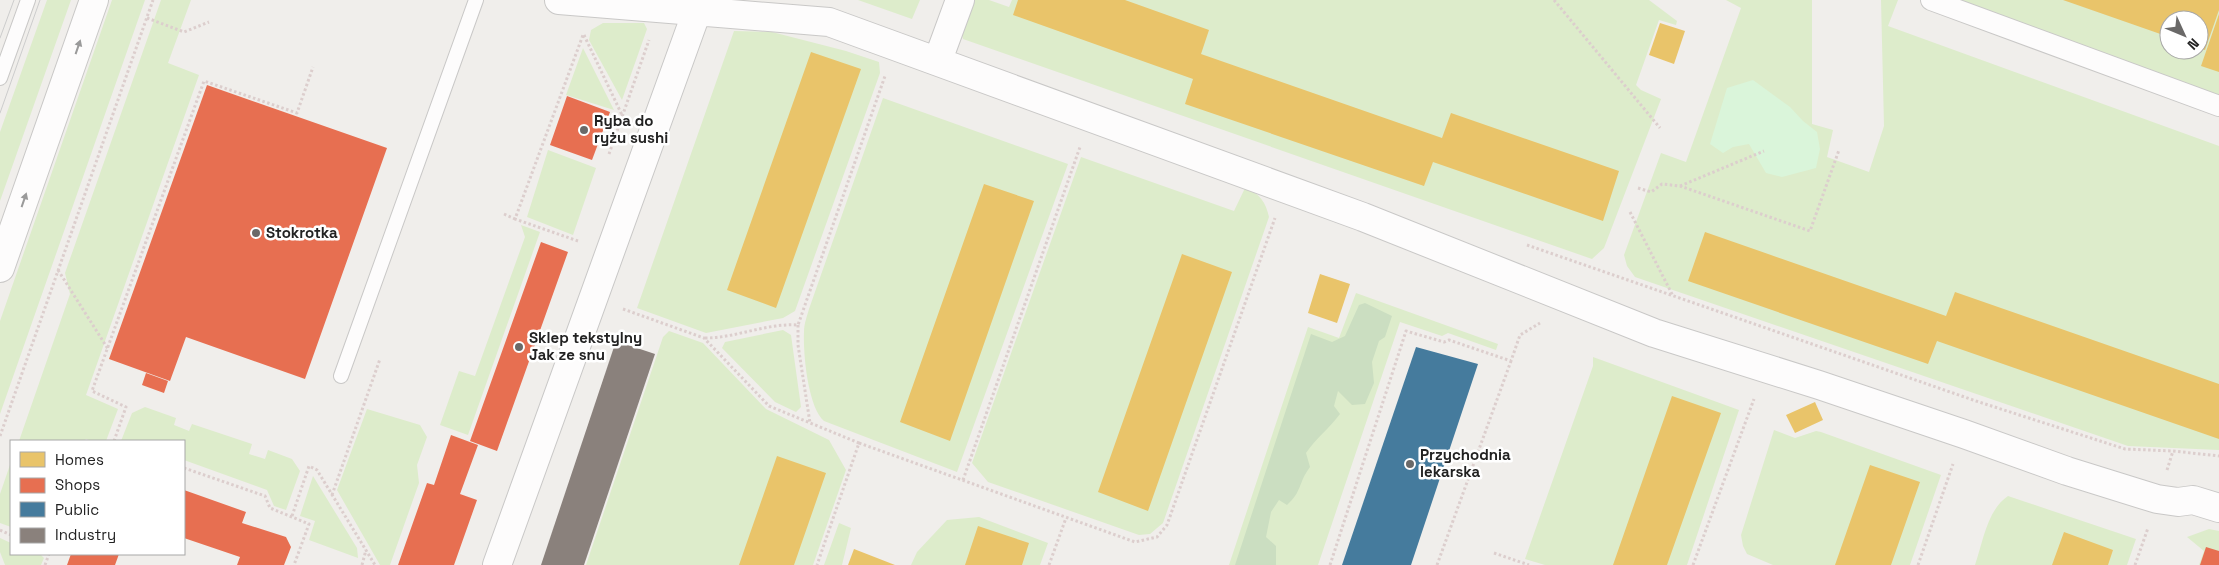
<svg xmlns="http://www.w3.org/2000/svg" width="2219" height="565" viewBox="0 0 2219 565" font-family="'Space Grotesk',sans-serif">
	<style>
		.grass { fill: #ddeccb; fill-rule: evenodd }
		.forest { fill: #cbdec1 }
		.park { fill: #daf5da }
		.homes { fill: #e9c46a }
		.shops { fill: #e76f51 }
		.public { fill: #457b9d }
		.industry { fill: #8a817c }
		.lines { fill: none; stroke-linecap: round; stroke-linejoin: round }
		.service-casing { stroke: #c9c8c7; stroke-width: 16 }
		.pedestrian-casing { stroke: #c9c8c7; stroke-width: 22 }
		.minor-casing { stroke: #c9c8c7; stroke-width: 30 }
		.tertiary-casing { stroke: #c9c8c7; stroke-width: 30 }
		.path { stroke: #dccecd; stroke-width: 3; stroke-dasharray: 2.5 2.5; stroke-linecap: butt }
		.service { stroke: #fdfcfc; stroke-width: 14 }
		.pedestrian { stroke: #fdfcfc; stroke-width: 20 }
		.minor { stroke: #fdfcfc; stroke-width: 28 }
		.tertiary { stroke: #fdfcfc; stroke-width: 28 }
		.tram { stroke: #ccc; stroke-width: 1 }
		.oneway { fill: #9a9a9a }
		.poi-dot { fill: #6a6968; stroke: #fff; stroke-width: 2 }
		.labels { text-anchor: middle; stroke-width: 5; stroke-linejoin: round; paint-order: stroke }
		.poi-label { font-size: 15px; font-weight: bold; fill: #222; stroke: #fff; text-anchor: start }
	</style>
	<rect width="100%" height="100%" fill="#f0eeeb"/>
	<path class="grass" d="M47 0H71L0 201V132Z
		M112 0H145L0 414V321Z
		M161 0H191L168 63 199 75 86 395 118 409 106 441H92L86 439 84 441H19L70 294 65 273Z
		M858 0H920L912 19Z
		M972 0H989L1009 7 1012 0H1649L1677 21 1676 25 1659 20 1636 85 1641 90 1661 99 1604 248 1592 259 963 39 960 28Z
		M1726 0H1812V124L1833 130 1827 157 1869 172 1884 126 1881 0H1898L1888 26 2219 146V450L2128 446 1635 277 1627 266 1624 255 1661 153 1686 162 1741 8Z
		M1955 0H2219V99ZM2169 20H2199V50H2169Z
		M603 23H644L647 29 622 100 589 40 591 30Z
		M734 31 772 32 846 51 879 62 880 73 795 311 783 318 706 333 637 308Z
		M583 48 614 110 566 95Z
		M883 98 1068 164 957 472 824 421C808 407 803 354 804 332 804 324 807 316 809 309Z
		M548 150 596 168 573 235 527 217Z
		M1081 157 1234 211 1245 188C1260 193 1266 203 1269 217L1163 523 1150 534 1139 535 988 482 972 463Z
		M521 225 540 232 468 435 440 425 459 371 475 376 525 237Z
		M1356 293 1498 344 1496 350 1448 333 1442 336 1400 322 1318 565H1229L1308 327 1339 338Z
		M783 330 791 335 801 407 796 412 775 402 722 348 725 342Z
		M669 331 703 343 766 409 829 440 846 470 813 565H586L663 337Z
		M1593 357 1739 410 1687 565H1545L1525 559 1593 366Z
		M145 407 176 418 174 425 189 431 192 424 252 444 249 454 265 459 268 450 292 459 300 471 286 510 274 506 267 490 184 460V441H121L132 413Z
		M367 409 420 425 427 437 417 465 419 483 390 565H380L337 490Z
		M1774 430 1795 438 1816 431 1821 432 1941 475 1910 565H1773L1747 554 1743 546 1741 535Z
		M11 462V527L0 523V494Z
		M313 476 357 548 358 558 309 540 315 521 300 516Z
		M2008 496 2136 539 2127 565H1975C1983 542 1987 510 2008 496Z
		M979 517 1048 543 1040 565H911L917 552 947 520Z
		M839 523 851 528 842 565H824Z
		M2209 529 2219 531V565H2199L2204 551 2187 537Z
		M0 538 11 543V554H40L44 558 41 565H5L0 552Z"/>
	<path class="forest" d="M1365 303 1392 316 1385 337 1379 341 1372 362 1374 383 1365 404 1352 405 1338 391 1334 406 1340 414C1329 429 1316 438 1306 453L1310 467C1298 483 1302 492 1287 505L1279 500 1271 512 1266 537 1276 546V565H1235L1311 334 1332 342 1345 336 1359 305Z"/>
	<path class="park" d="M1753 80 1790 107 1803 121 1817 132 1820 149 1816 168 1782 177 1766 173 1749 144 1733 147 1723 153 1710 144 1727 88Z"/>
	<path class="homes" d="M1018 0H1125L1209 30 1201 54 1442 138 1451 113 1619 171 1603 221 1433 162 1424 186 1185 104 1193 79 1013 15Z
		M2063 0H2219V10L2205 50 2199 48V20H2169V37Z
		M2219 14V72L2201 66Z
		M1660 23 1685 31 1674 64 1649 55Z
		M811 52 861 69 776 308 727 290Z
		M984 184 1034 201 950 441 900 422Z
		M1705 232 1946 316 1955 292 2219 384V439L1937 341 1928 364 1688 281Z
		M1182 254 1232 272 1148 511 1098 492Z
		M1320 274 1350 284 1337 323 1308 313Z
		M1672 396 1721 413 1667 565H1613Z
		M1815 402 1823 420 1795 433 1786 415Z
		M777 456 826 473 794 565H739Z
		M1870 465 1920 482 1891 565H1835Z
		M978 526 1029 543 1022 565H965Z
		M2064 532 2113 550 2108 565H2052Z
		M854 549 895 565H848Z"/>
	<path class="shops" d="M207 85 387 148 305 379 186 337 170 381 109 359Z
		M567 96 610 112 592 160 550 145Z
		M541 242 568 252 497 451 470 441Z
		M146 373 168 381 164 393 142 385Z
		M451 435 478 445 460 494 477 500 454 565H398L427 483 434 485Z
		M184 490 246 512 242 523 286 537 291 547 284 565H237L240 557 184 538Z
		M2206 547 2219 551V565H2200Z
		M71 554H119L115 565H67Z"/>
	<path class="public" d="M1416 347 1478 364 1411 565H1342Z"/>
	<path class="industry" d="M616 341 655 354 584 565H541Z"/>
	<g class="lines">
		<g class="service-casing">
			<path id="service" d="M0 78 28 0
				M341 376 476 0"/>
		</g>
		<g class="pedestrian-casing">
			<path id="pedestrian" d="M1931 0 2219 106"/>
		</g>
		<g class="minor-casing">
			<path id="minor" d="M559 0 829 22 1363 217 1654 333 1819 385 1964 434 2067 471 2157 499 2178 502 2193 500 2219 508
				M938 60 960 0
				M497 565 697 11"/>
		</g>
		<g class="tertiary-casing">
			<path id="tertiary" d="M0 268 94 0"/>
		</g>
		<path class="path" d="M1554 0 1660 128
			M147 18 184 32 209 22
			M584 35 622 115
			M609 154 649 40
			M1680 186 1764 151
			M1638 188 1651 192 1662 184 1680 186 1810 231 1839 150
			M1630 212 1673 296
			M504 214 515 219
			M578 241 515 219 583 35
			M1527 245 1976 401 2125 449 2173 451 2219 456
			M58 270 108 349
			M623 309 704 338 769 406 859 443 817 565
			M798 325V345L810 423
			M705 338C736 338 766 323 798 325L885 76
			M0 436 153 0
			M114 441 126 407 92 391 204 81 297 113 313 67
			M859 443 1135 542 1157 537 1167 525 1275 218
			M184 468 265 496 270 508 309 524 294 565
			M2167 470 2173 451
			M963 480 1080 147
			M332 495 380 359
			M292 516 309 466 317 470 375 565
			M0 530 11 535
			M1494 553 1529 565
			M45 565 49 554
			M362 565 366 550
			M1049 565 1066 518
			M1330 565 1406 331 1444 342 1449 340 1511 361 1520 335 1540 323
			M1437 565 1511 361
			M1693 565 1754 399
			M1918 565 1953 464
			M2135 565 2148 528"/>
		<use href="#service" class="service"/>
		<use href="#pedestrian" class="pedestrian"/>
		<use href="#minor" class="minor"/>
		<use href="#tertiary" class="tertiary"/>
		<path class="tram" d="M0 38 14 0
			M0 113 40 0"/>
	</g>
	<defs><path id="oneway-solid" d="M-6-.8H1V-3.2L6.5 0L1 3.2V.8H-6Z" transform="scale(1.25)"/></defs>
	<g class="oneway">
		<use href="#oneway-solid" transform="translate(78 47) rotate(-71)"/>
		<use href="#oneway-solid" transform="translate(24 200) rotate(-71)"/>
	</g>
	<g class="poi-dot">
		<circle cx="584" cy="130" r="5"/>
		<circle cx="256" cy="233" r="5"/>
		<circle cx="519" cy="347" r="5"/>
		<circle cx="1410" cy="464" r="5"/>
	</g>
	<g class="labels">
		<g class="poi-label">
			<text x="594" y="126">Ryba do<tspan x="594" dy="17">ryżu sushi</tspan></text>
			<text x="266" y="238">Stokrotka</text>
			<text x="529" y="343">Sklep tekstylny<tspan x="529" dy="17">Jak ze snu</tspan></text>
			<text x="1420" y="460">Przychodnia<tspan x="1420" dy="17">lekarska</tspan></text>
		</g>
	</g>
	<rect x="10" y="440" width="175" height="115" fill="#ffffff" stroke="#a7a7a7"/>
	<rect x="20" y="452" width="25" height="15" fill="#e9c46a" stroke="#a7a7a7"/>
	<text x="55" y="465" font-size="15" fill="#222222">Homes</text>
	<rect x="20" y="478" width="25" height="15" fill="#e76f51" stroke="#a7a7a7"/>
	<text x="55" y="490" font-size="15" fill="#222222">Shops</text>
	<rect x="20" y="502" width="25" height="15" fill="#457b9d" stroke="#a7a7a7"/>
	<text x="55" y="515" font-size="15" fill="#222222">Public</text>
	<rect x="20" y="528" width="25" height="15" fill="#8a817c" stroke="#a7a7a7"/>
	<text x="55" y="540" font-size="15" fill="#222222">Industry</text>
	<g transform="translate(2184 35) rotate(134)"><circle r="24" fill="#ffffff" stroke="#a7a7a7"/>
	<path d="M0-4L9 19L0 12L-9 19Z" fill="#6a6968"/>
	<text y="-8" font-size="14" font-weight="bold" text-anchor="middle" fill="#222222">N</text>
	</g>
</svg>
